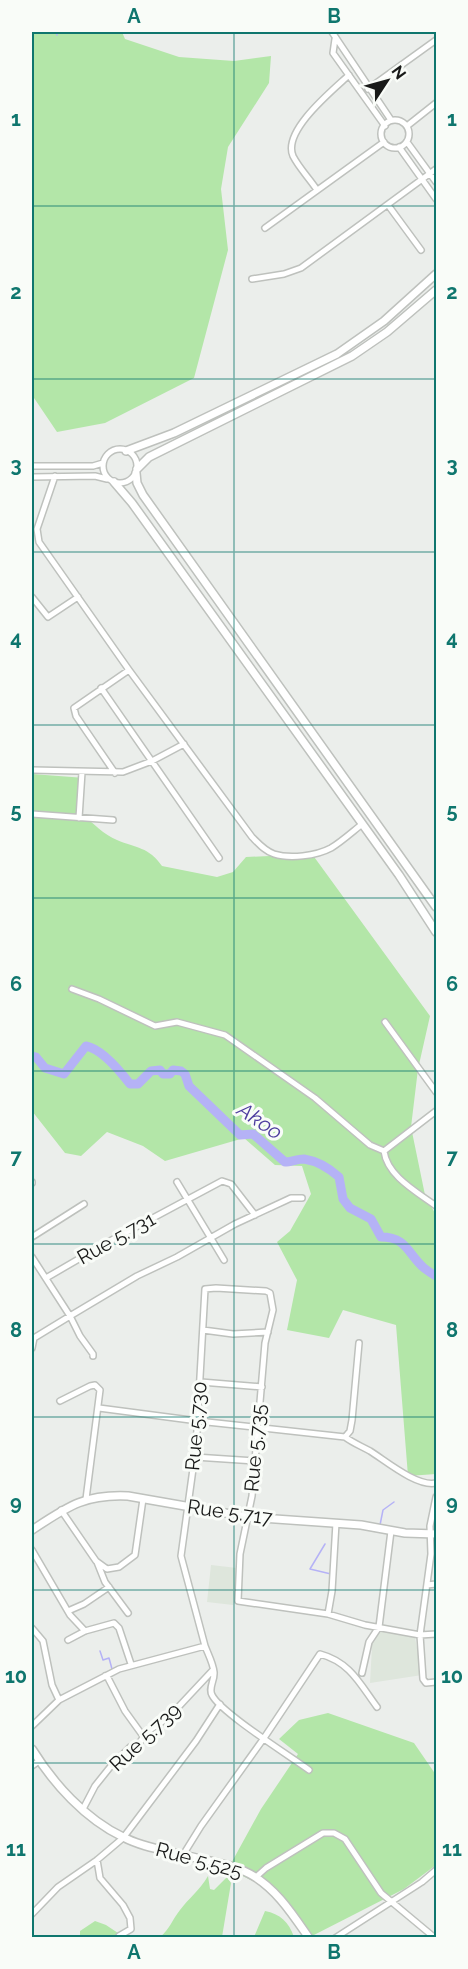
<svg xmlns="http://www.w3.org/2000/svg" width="468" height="1969" viewBox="0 0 468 1969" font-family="Raleway,sans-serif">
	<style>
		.built { fill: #dee6dc }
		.green { fill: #b3e6a8 }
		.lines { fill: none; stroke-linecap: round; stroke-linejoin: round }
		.stream { stroke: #b5b2f6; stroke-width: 1.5 }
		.river { stroke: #b5b2f6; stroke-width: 9 }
		.minor-casing { stroke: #bec1bd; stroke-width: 8 }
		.tertiary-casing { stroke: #bec1bd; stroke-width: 10 }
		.minor { stroke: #fff; stroke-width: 5 }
		.tertiary { stroke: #fff; stroke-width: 7 }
		.grid { fill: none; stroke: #0f766e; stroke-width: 1.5; stroke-opacity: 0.55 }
		.labels { text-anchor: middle; stroke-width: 6; stroke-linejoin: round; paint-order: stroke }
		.street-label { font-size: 20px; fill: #191a19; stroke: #f9fcf8 }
		.water-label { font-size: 21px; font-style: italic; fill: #4d3d9e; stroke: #f9fcf8 }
		.neatline { fill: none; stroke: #0f766e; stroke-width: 2 }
		.grid-label { font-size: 20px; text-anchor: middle; font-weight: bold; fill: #0f766e }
	</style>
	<rect width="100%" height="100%" fill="#ebeeeb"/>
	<path class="built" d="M211 1565 237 1568 233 1605 207 1602Z
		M373 1629 414 1632 422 1675 370 1683Z"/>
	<path class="green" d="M32 32H122L125 39 179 57 234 61 271 56 269 83 228 147 221 189 228 250 194 378 105 423 57 432 32 395Z
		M32 774 85 778 82 814C93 823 104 835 117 840 136 848 149 847 162 866L217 877 233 872 246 857 312 854 430 1016 418 1069 411 1127 425 1195 436 1215V1474L408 1476 396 1325 343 1310 329 1338 287 1330 297 1280 277 1242 290 1231 311 1194 302 1166 275 1165 244 1138 165 1161 143 1146 107 1132 81 1156 65 1153 32 1111Z
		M328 1713 414 1743 436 1775V1865L404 1889 310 1937 289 1911 261 1885 228 1869 261 1809 298 1754 279 1739 299 1720Z
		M208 1876 210 1889 214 1890 227 1877 231 1883 222 1937H160C170 1929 172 1920 180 1910 189 1898 200 1890 208 1876Z
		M265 1911C280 1914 289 1922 294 1937H254Z
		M95 1921 106 1925 124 1937H80V1931Z"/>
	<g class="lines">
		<path class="stream" d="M56 32 57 35
			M380 1525 383 1510 394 1502
			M325 1544 310 1569 331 1574
			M100 1651 103 1660 109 1658 112 1669"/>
		<path class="river" d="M32 1056 36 1057 45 1068 64 1074 86 1046C102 1049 120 1071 130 1084H138L151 1071 160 1070 163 1074H170L173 1070 181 1071 185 1074 189 1086 240 1135 253 1134 285 1162C291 1162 297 1159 304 1159 317 1161 329 1168 339 1177L343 1199 350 1208 371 1219 381 1237C407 1237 407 1253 424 1268 428 1271 432 1274 436 1276"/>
		<g class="minor-casing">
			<path id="minor" d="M332 32 391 120
				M335 39 333 53 385 126
				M368 89 436 40
				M381 134a14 14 0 1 1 28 0a14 14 0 1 1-28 0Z
				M407 126 436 103
				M407 142 436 182
				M399 147 436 199
				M317 190C310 179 299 168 293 156 282 131 333 90 349 75
				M388 205 421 250
				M265 228 384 142
				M252 279 284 274 301 268 436 169
				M103 466a17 17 0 1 1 34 0a17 17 0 1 1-34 0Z
				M32 466H93L103 463
				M55 476 37 529 39 542 129 670 252 837C259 844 265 851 274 854 290 859 316 856 331 848 341 842 351 833 361 825
				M32 477 95 476 107 479
				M32 597 48 617 78 597
				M101 688 219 858
				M32 770 123 772 152 761 184 744
				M115 773 76 716 74 708 129 670
				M32 814 113 820
				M79 818 82 772
				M72 989 99 999 155 1026 177 1022 225 1035 315 1098 370 1145 384 1151
				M385 1022 436 1092
				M384 1151C387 1176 417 1192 436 1206
				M384 1151 436 1111
				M177 1182 224 1260
				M32 1183V1182
				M32 1237 84 1204
				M32 1257 70 1316 137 1276 177 1257 235 1224 291 1198H302
				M46 1278 108 1242 222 1181 231 1184 255 1215
				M203 1330 233 1334 268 1332
				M32 1348 34 1338 70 1316 80 1336 93 1354V1356
				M201 1382 262 1387
				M60 1401 90 1386 95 1385 100 1390 86 1499
				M99 1408 198 1421 345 1437 350 1431 352 1420 359 1343
				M345 1437C353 1443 361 1446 370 1451 386 1461 417 1487 436 1483
				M195 1457 255 1461
				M436 1497 430 1526 431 1554 420 1635 423 1679 426 1683 436 1682
				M61 1510 96 1561 107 1569 119 1567 135 1555 143 1499
				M32 1550 70 1615 85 1631
				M97 1562 105 1582 128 1613
				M427 1585 436 1584
				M68 1611 84 1604 109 1587
				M328 1614 365 1625 420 1635 436 1634
				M32 1628 43 1641 52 1685 59 1700
				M68 1640 85 1631 114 1623 119 1628 131 1664
				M205 1646C208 1654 213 1663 214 1672 215 1680 208 1688 212 1695 220 1712 290 1756 309 1770
				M362 1673 369 1642 379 1627 391 1531
				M105 1676 108 1678 125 1711 143 1736
				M32 1726 59 1700 119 1669 205 1646 181 1556 196 1447 205 1289 216 1288 266 1291 270 1293 273 1310 265 1343 252 1496 240 1554 238 1601 328 1614 332 1591 336 1523
				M32 1766 39 1761
				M83 1809 95 1786 111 1766 130 1747 140 1742 147 1732 169 1717 213 1670
				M183 1855 201 1826 264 1738 320 1654C350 1662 360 1684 377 1707
				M97 1860 100 1878 123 1905 130 1918 131 1929 119 1936
				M256 1877 266 1868 323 1833H334L345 1839 381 1893 435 1938
				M32 1914 58 1887 97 1860 123 1838 196 1741 220 1704
				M335 1938 422 1882 436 1870"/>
		</g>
		<g class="tertiary-casing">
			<path id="tertiary" d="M126 451 174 433 337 354 384 321 436 274
				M137 469 149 457 352 356 387 332 436 290
				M136 473 137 483 143 495 436 907
				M114 482 132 503 399 875 436 932
				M32 1530C67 1507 84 1494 128 1496L248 1517 361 1525 405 1533 436 1534
				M32 1749C53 1783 85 1819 123 1837 142 1847 164 1850 184 1855 206 1861 230 1863 250 1874 276 1888 293 1915 309 1938"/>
		</g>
		<use href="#minor" class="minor"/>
		<use href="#tertiary" class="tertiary"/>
	</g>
	<path class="grid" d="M234 32V1938M32 206H436M32 379H436M32 552H436M32 725H436M32 898H436M32 1071H436M32 1244H436M32 1417H436M32 1590H436M32 1763H436"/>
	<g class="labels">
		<g class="street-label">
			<text transform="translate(116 1238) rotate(-29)" y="7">Rue 5.731</text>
			<text transform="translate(196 1426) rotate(-85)" y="7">Rue 5.730</text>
			<text transform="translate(255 1448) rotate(-85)" y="7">Rue 5.735</text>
			<text transform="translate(230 1512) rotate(8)" y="7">Rue 5.717</text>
			<text transform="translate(145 1737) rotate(-43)" y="7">Rue 5.739</text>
			<text transform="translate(199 1860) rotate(15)" y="7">Rue 5.525</text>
		</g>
		<g class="water-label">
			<text transform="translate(260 1121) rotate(34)" y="7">Akoo</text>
		</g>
	</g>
	<rect width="468" height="1969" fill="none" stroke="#f9fcf8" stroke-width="66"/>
	<g transform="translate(387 81) rotate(54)" stroke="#f9fcf8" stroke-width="4.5" paint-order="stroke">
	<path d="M0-4.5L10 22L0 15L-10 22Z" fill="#191a19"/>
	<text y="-9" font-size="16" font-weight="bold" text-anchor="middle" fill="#191a19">N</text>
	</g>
	<rect x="33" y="33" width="402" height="1903" class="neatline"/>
	<g class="grid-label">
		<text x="134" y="23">A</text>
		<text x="334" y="23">B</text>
		<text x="16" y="126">1</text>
		<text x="452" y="126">1</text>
		<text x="16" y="299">2</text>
		<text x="452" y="299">2</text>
		<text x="16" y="472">3</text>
		<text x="452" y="472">3</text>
		<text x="16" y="645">4</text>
		<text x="452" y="645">4</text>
		<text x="16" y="818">5</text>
		<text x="452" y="818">5</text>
		<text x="16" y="991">6</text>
		<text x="452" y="991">6</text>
		<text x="16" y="1164">7</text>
		<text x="452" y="1164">7</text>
		<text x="16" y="1337">8</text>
		<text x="452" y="1337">8</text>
		<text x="16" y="1510">9</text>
		<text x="452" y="1510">9</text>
		<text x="16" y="1683">10</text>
		<text x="452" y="1683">10</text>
		<text x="16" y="1856">11</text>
		<text x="452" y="1856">11</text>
		<text x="134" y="1959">A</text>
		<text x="334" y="1959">B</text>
	</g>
</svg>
